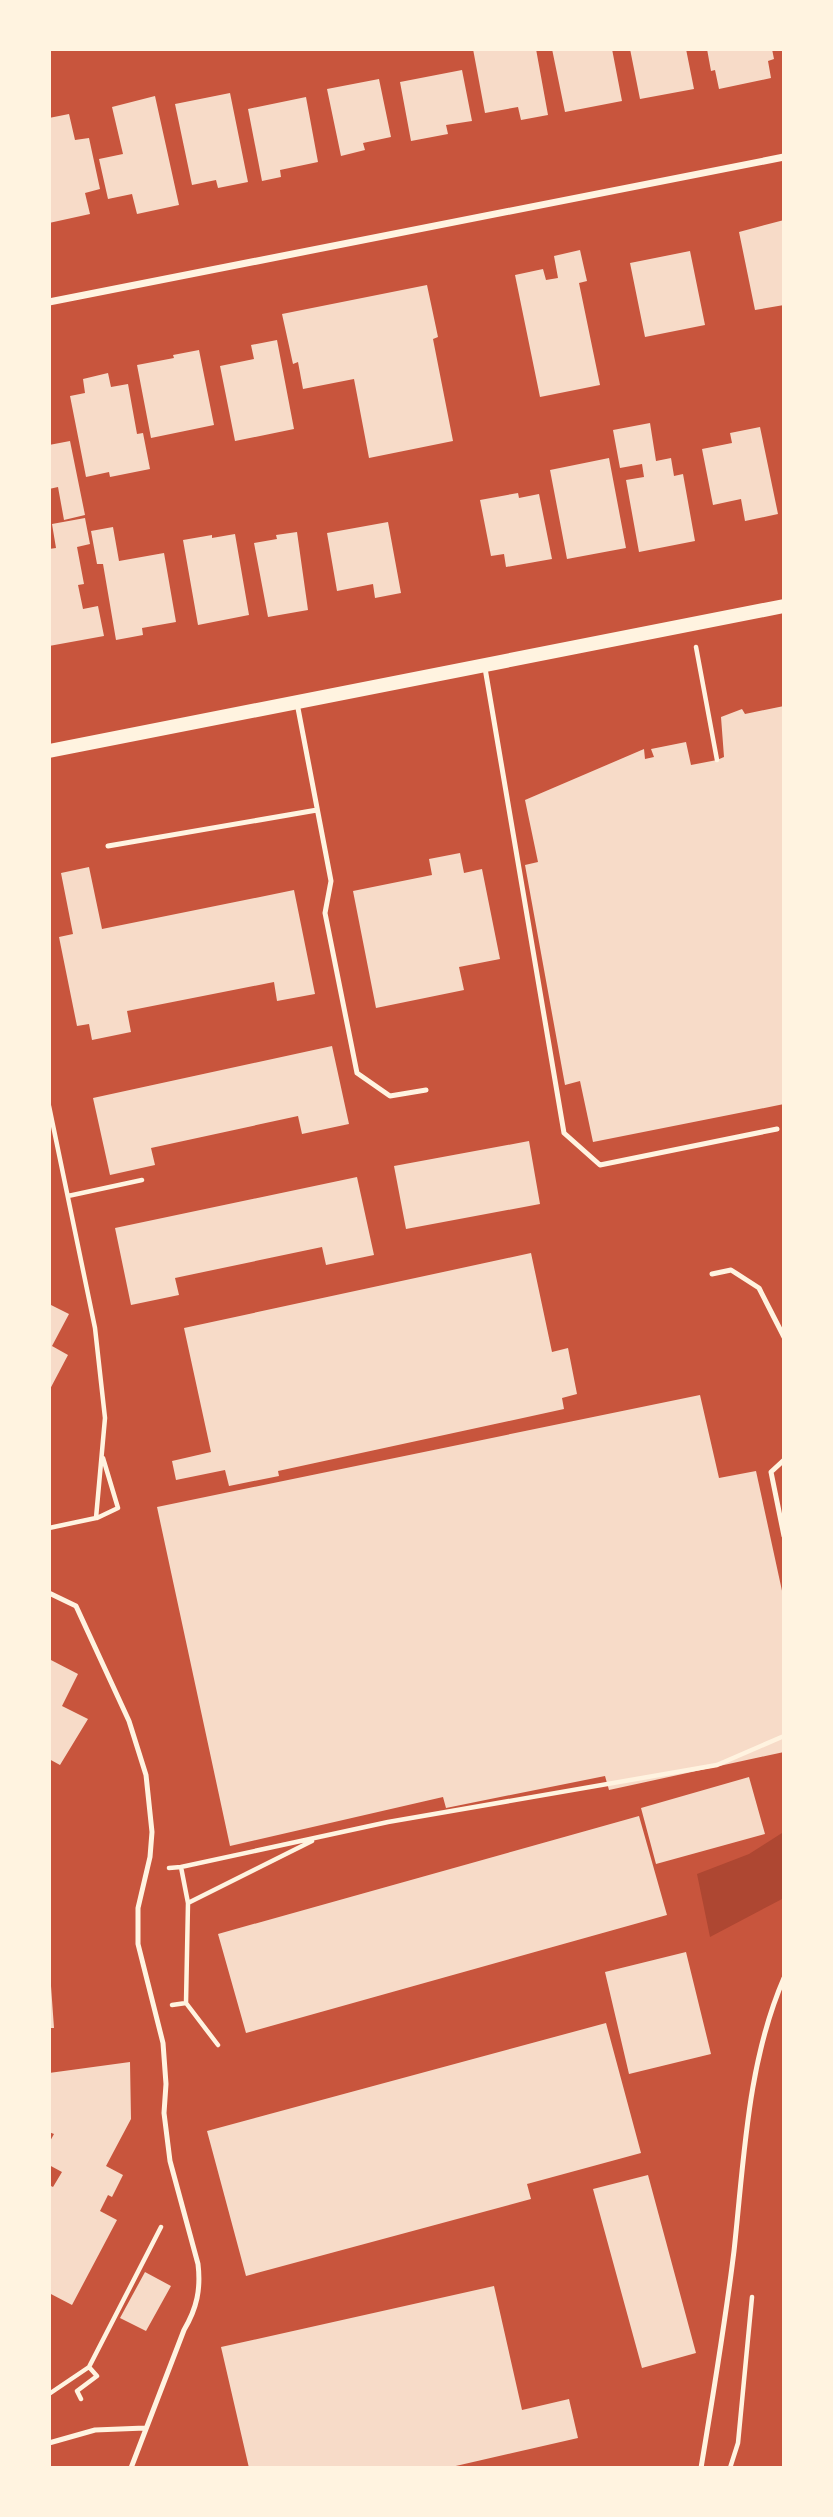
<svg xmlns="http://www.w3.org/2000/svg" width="833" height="2517" viewBox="0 0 833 2517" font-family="'Space Grotesk',sans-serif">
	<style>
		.green { fill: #ae4732 }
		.building { fill: #f7dbc8 }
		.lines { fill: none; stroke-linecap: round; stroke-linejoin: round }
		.path { stroke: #fff3e0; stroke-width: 4.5 }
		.service { stroke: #fff3e0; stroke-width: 5 }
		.minor { stroke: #fff3e0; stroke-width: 7 }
		.secondary { stroke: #fff3e0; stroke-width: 14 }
	</style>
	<rect width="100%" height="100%" fill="#c8553d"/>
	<path class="green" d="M784 1829V1898L710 1937 697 1874 749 1854 782 1833Z"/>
	<path class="building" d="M473 49H536L548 115 521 120 518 107 485 113Z
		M552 49H612L622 101 565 112Z
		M630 49H686L694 89 640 99Z
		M707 49H772L774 59 768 61 771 78 719 89 715 70 711 71Z
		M462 70 472 121 446 125 448 134 411 141 400 82Z
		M379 79 391 137 363 143 365 150 341 156 327 89Z
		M230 93 248 182 218 188 216 180 192 185 175 104Z
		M155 96 179 205 137 214 132 194 108 199 99 159 123 154 112 107Z
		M306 97 318 162 280 170 281 177 262 181 248 109Z
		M69 114 75 140 89 138 100 189 85 193 90 214 49 223V118Z
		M784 220V305L755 310 739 232Z
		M580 250 587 281 579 283 600 385 540 397 515 275 543 269 546 280 558 278 554 256Z
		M690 251 705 325 645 337 630 263Z
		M427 285 438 337 433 339 453 441 369 458 354 379 303 389 298 362 293 364 282 314Z
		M277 340 294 429 235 441 220 366 254 359 251 345Z
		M199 350 214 425 151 438 137 365 174 358 173 355Z
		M108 373 111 387 128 384 137 434 143 433 150 469 110 477 109 472 86 477 70 396 85 393 83 379Z
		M650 423 656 461 671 458 674 476 683 474 695 541 639 552 626 480 644 477 642 464 620 468 613 430Z
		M760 427 778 514 745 521 741 499 713 505 702 449 732 443 730 433Z
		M70 441 85 515 64 520 58 487 49 489V445Z
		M609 458 626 548 567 559 550 470Z
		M518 493 519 498 539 494 552 559 506 567 504 554 491 556 480 500Z
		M85 518 90 544 77 547 84 584 78 585 83 609 98 606 104 636 49 646V549L56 548 52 524Z
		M388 522 401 593 375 598 373 584 337 591 327 533Z
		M113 527 119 561 164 553 176 622 142 628 143 635 116 640 103 564H97L91 531Z
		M297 532 308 610 268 617 254 543 277 539 276 535Z
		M235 534 249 615 198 625 183 540 212 535V538Z
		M784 706V1104L593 1142 580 1081 565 1085 525 865 538 862 525 800 644 749 645 759 654 757 651 749 686 742 691 765 717 760 724 757 721 717 742 709 745 714Z
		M460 853 464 873 482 869 500 959 459 967 464 990 376 1008 353 891 432 875 429 859Z
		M89 867 102 929 294 890 315 994 277 1001 274 982 127 1011 131 1032 92 1040 89 1024 77 1026 59 937 73 934 61 873Z
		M332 1046 349 1124 302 1134 298 1116 151 1148 155 1165 110 1175 93 1098Z
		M529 1141 540 1204 406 1229 394 1166Z
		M357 1177 374 1255 326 1265 322 1247 175 1278 179 1295 131 1305 115 1228Z
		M531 1253 552 1352 568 1348 577 1394 562 1398 564 1409 278 1471 279 1476 229 1486 225 1470 176 1480 172 1461 211 1452 184 1328Z
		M49 1304 69 1314 52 1346 68 1355 49 1391Z
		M700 1395 719 1478 756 1471 784 1600V1752L609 1790 605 1776 446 1808 443 1797 230 1846 157 1507Z
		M49 1659 78 1674 62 1706 88 1719 60 1765 49 1759Z
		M749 1777 765 1834 656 1864 641 1808Z
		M639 1816 667 1915 246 2033 218 1934Z
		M686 1952 711 2054 629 2074 605 1972Z
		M49 1986H51L54 2028H49Z
		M606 2023 641 2153 527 2184 531 2199 246 2276 207 2131Z
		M130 2062 131 2119 106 2166 123 2175 112 2197 108 2195 100 2211 117 2220 72 2305 49 2293V2185L53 2187 62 2172 49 2165V2143L54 2134 49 2132V2073Z
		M648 2175 696 2353 642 2368 593 2189Z
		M145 2272 171 2286 146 2331 120 2318Z
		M494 2286 522 2410 569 2399 578 2438 447 2468H249L221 2347Z"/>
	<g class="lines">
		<path class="path" d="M696 647 717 760
			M49 1106 95 1328 105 1418 96 1518 49 1528
			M68 1196 142 1180
			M97 1518 118 1508 103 1458
			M181 1867 388 1822 717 1765 784 1736
			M169 1868 181 1867 188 1903
			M186 2003 188 1903 312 1841
			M172 2005 186 2003 218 2045
			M49 2394 89 2367 161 2227
			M81 2399 77 2391 97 2376 89 2367
			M730 2468 738 2443 752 2297"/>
		<path class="service" d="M485 668 564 1133 600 1165 777 1129
			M297 703 331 881 325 913 357 1073 390 1096 426 1090
			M108 846 317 810
			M712 1274 731 1270 759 1288 784 1337
			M784 1460 771 1472 784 1536
			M49 1593 76 1606 129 1721 146 1775 152 1832 150 1857 138 1908V1944L163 2043 166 2084 164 2113 170 2161 198 2264C201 2289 197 2308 184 2330L131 2468
			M49 2443 95 2430 145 2428
			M701 2468C713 2396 725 2324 734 2251 744 2161 747 2063 784 1978"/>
		<path class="minor" d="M49 302 784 157"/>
		<path class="secondary" d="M49 751 784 606"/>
	</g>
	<rect width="833" height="2517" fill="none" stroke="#fff3e0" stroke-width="102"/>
</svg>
